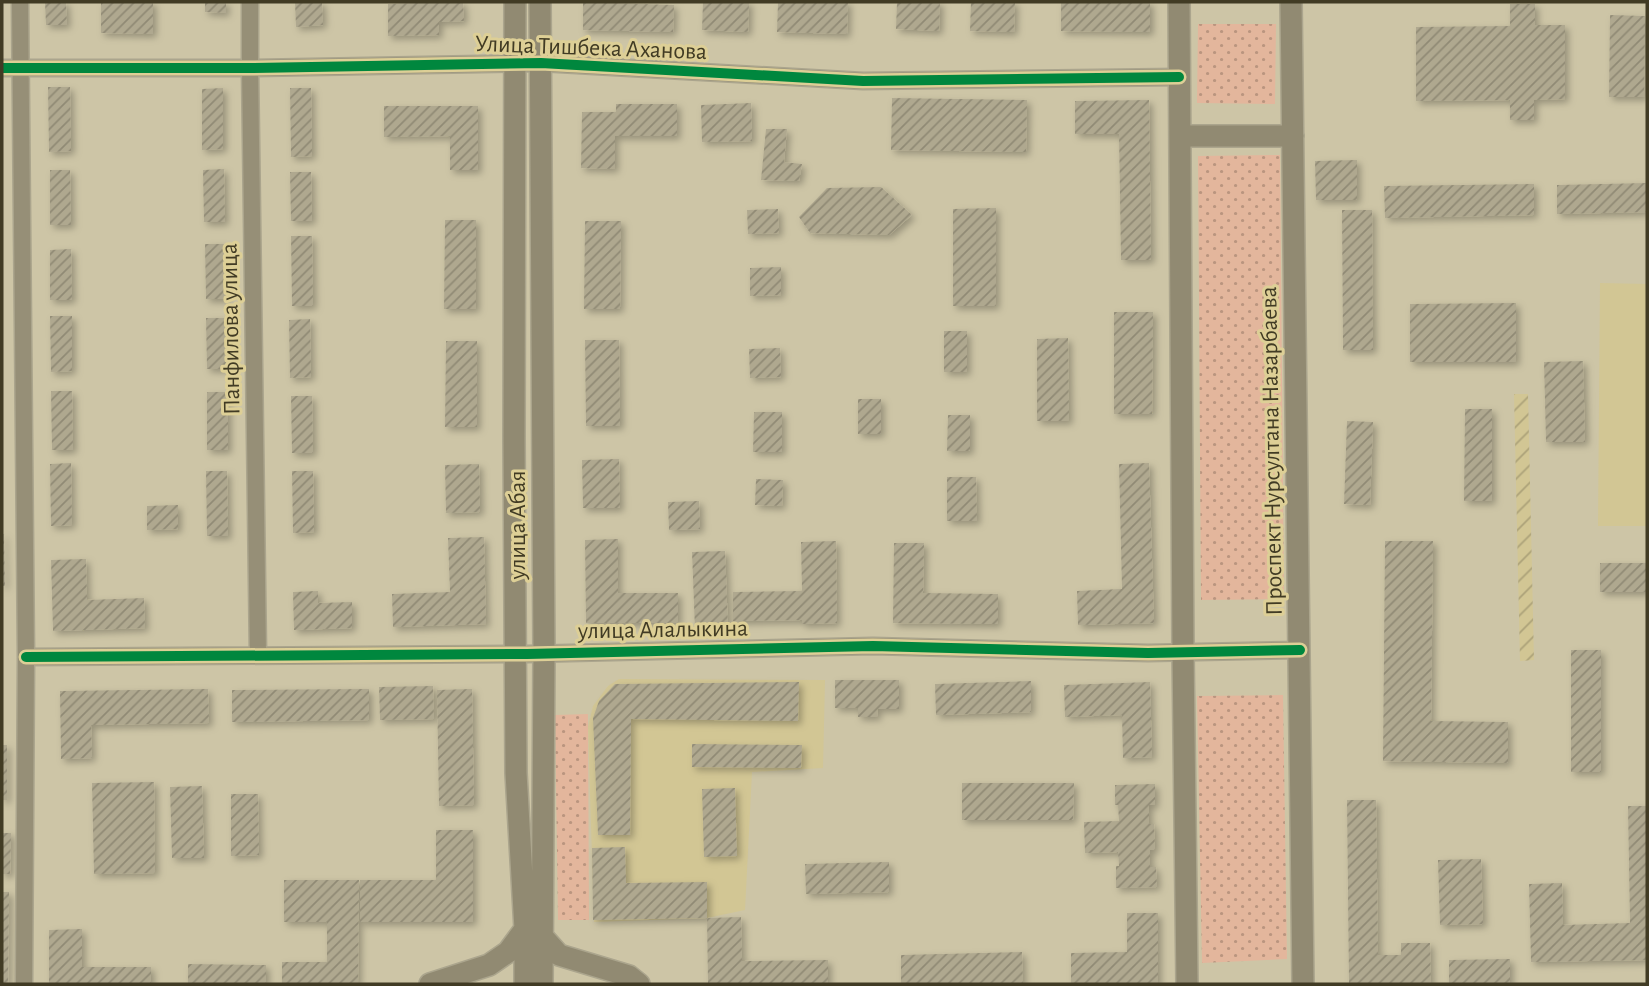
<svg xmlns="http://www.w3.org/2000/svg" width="1649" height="986" viewBox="0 0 1649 986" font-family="'Alegreya Sans',sans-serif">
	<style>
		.built { fill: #d2c694 }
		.industrial { fill: url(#industrial-furrows) }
		.park { fill: url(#park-dots) }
		.building { fill: url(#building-hatch); filter: url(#shadow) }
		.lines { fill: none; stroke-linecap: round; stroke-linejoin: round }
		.minor-casing { stroke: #aba58d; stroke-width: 19 }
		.major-casing { stroke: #aba58d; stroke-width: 24 }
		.minor { stroke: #968f77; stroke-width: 16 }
		.major { stroke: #918a72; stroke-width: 21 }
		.cycleway-casing { stroke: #ddcf96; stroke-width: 15 }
		.cycleway { stroke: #00873e; stroke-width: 10 }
		.labels { text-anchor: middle; stroke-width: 6; stroke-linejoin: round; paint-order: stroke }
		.street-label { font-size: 24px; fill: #413b24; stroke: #ddcf96 }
	</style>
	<defs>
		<pattern id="industrial-furrows" width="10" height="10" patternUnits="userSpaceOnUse" patternTransform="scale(1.75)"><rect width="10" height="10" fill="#d2c694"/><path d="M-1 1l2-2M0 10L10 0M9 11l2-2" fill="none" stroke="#aca279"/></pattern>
		<pattern id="park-dots" width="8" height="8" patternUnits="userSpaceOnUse" patternTransform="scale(1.75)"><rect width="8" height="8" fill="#e3b69c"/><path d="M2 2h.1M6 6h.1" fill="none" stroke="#ba957f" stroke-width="1.8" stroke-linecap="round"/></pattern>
		<pattern id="building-hatch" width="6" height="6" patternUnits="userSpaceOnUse" patternTransform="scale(1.75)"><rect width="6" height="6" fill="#afa88f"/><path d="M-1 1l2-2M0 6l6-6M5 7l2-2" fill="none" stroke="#908a75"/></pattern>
		<filter id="shadow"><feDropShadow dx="3.5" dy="3.5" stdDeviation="3.5" flood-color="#0004"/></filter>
	</defs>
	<rect width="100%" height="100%" fill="#cdc5a6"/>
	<path class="built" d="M1600 283 1647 284V526H1598Z
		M619 679 825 680 823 768 752 772 745 910 707 918 594 922 588 727 593 706 608 686Z"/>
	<path class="industrial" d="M1514 394H1528L1534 660 1520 661Z"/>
	<path class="park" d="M1198 24H1276L1275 104 1197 103Z
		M1280 155 1284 599 1201 600 1198 156Z
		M1283 695 1287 959 1202 963 1197 696Z
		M588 714 589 920H558L555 715Z"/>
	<path class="building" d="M45 2H66L67 25H46Z
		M101 2H153V34L101 33Z
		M205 2H226V13L205 12Z
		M295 2H322L323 25 296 27Z
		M447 2H463L464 21 439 22V35L388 36V4Z
		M583 2 674 5 673 32 583 30Z
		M703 2H749L748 32 702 30Z
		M778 2H848L847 34 777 32Z
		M897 2H940L939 31 896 29Z
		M971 2H1015L1014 32 970 31Z
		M1061 2H1150V32L1061 31Z
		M1510 4H1535V25H1565V99L1534 100V120H1510V100L1416 101V27L1510 26Z
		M1610 15 1645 16 1644 97H1609Z
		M48 87H70L71 151 49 152Z
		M223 88V149L202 150V89Z
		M290 88H311L312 156 291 157Z
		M892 98 1027 100 1026 152 891 150Z
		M1149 100 1151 260H1121L1119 134H1075V101Z
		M751 103 752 141 702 142 701 105Z
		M616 104H677V136H615V169L581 168 582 112H616Z
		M384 106H478V170H450V136L384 137Z
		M766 129H787L784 162 802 164 799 181 761 180Z
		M1357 160V200H1316L1315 161Z
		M224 169 225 222H204L203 170Z
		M50 170H70L71 225H50Z
		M290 172H311L312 221H291Z
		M1647 183V212L1557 214V185Z
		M1534 184V215L1385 218 1384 186Z
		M881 187 912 215 889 235 810 233 799 217 827 188Z
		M996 208V306H953V209Z
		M778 209 779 233 748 234 747 210Z
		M1342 210H1372L1373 350H1343Z
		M445 220H476V309H444Z
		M585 221H621L620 309H584Z
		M291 236H312L313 306H292Z
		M205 244H226L227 299H206Z
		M71 249 72 300H50V250Z
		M781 267V295L750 296V268Z
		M1516 303V362H1410V304Z
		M1114 312H1153L1152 414H1114Z
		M50 316H72V371L51 372Z
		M206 318H227L228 369H207Z
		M310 319 311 377 290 378 289 320Z
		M944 331H967V372H944Z
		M1068 338 1069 421H1037V339Z
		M585 340H619L620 426H586Z
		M446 341H477V427H445Z
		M780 348 781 377 750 378 749 349Z
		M1583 361 1585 442H1546L1544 362Z
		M51 391H72L73 450H52Z
		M207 392H228V450H207Z
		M291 396H312L313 453H292Z
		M858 399H881V434H858Z
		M1465 409H1492V501H1464Z
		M754 412H782V452H753Z
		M948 415H970V451H947Z
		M1347 421 1373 422 1370 505 1344 504Z
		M619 459 620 508H583L582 460Z
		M71 463 72 525 51 526 50 464Z
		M1149 463 1154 623 1078 625 1077 591 1122 589 1119 464Z
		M479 464 480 512 446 513 445 465Z
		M206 471H227L228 536H207Z
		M292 471H313L314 532 293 533Z
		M947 477H976L977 521H947Z
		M756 479 783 480 782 506 755 505Z
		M699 501 700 529 669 530 668 502Z
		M178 505V529L147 530V506Z
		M2 534H4L5 586H2Z
		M484 537 486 624 393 627 392 594 450 592 448 538Z
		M618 539V593H678V623H586L585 540Z
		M836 541 837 623 802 624V620L733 621V592L802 591 801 542Z
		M1385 541H1433L1431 721 1508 722V763L1383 761Z
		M894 543H924L923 593 998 594V624L893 623Z
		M725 551 728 628 695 630 692 552Z
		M86 559 87 600 144 598 145 628 53 631 51 560Z
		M1600 563H1647V592H1600Z
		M318 591V603L352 602V628L294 630 293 592Z
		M1571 650H1601V772H1571Z
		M835 680H899V709H877L878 717H858V708H835Z
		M1031 681V712L936 715 935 684Z
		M799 682 798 721 631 719 630 835H598L593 718 599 701 615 684Z
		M1150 682 1152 757 1123 758 1122 715 1065 717 1064 685Z
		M433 686 434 719 380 720 379 687Z
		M208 689 209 723 91 725 92 758 61 759 60 691Z
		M369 689V720L232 722V690Z
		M472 689 474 805 439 806 437 690Z
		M692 744 802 745 801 768 692 767Z
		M2 745H7V800H2Z
		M154 782 155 873 94 874 92 783Z
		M962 783H1074L1073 820H962Z
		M1155 784V805H1149V824H1154L1155 850H1150V867H1156L1157 887 1116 888V866H1119L1118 852 1085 853 1084 822 1119 821 1118 805H1115V785Z
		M202 786 204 858H172L170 787Z
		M735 788 737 856 704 857 702 789Z
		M231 794H258L259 855 231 856Z
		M1347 800H1376L1378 955H1401V943H1430L1431 984H1349Z
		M1628 806H1647V960L1531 962 1529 884 1562 883 1563 925 1630 923Z
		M436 830H473V922H360V880H436Z
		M2 833H11L10 874H2Z
		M625 847 626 883 707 882V918L593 920 592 848Z
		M1481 859 1483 924 1440 925 1438 860Z
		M889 862V892L806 894 805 864Z
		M284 880H359L358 984H282V962H327V922H284Z
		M2 892H9L8 984H2Z
		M1127 913H1158V984H1071V953L1127 952Z
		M741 917 742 961 828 960V984H708L707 918Z
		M82 929V967H151V984H49V930Z
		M1022 952 1023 984H901V955Z
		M1510 959V984H1449V960Z
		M188 964 266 965V984H188Z"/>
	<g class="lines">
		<g class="minor-casing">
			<path id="minor" d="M20 2 26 657 24 984
				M250 2V68L258 655
				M2 68H250L541 63 863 81 1179 77
				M26 657 527 654 873 646 1148 653 1300 650"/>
		</g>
		<g class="major-casing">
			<path id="major" d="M515 2 514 438 516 773 525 929V984
				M540 2 544 653 542 984
				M1179 2 1183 652 1187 984
				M1291 2 1303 984
				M1180 136H1293
				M542 936 559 955 629 976 639 984
				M430 984 489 965 508 952 525 929"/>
		</g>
		<use href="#minor" class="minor"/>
		<use href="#major" class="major"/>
		<g class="cycleway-casing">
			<path id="cycleway" d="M2 68H250L541 63 863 81 1179 77
				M26 657 527 654 873 646 1148 653 1300 650"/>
		</g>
		<use href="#cycleway" class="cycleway"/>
	</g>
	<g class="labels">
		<g class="street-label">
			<text transform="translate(591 47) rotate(2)" y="8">Улица Тишбека Аханова</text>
			<text transform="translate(230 329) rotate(-91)" y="8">Панфилова улица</text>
			<text transform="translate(1271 451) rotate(-91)" y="8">Проспект Нурсултана Назарбаева</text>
			<text transform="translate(517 525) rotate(-90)" y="8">улица Абая</text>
			<text transform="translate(663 629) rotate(-1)" y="8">улица Алалыкина</text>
		</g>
	</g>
	<rect width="1649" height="986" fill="none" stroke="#413b24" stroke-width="7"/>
</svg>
